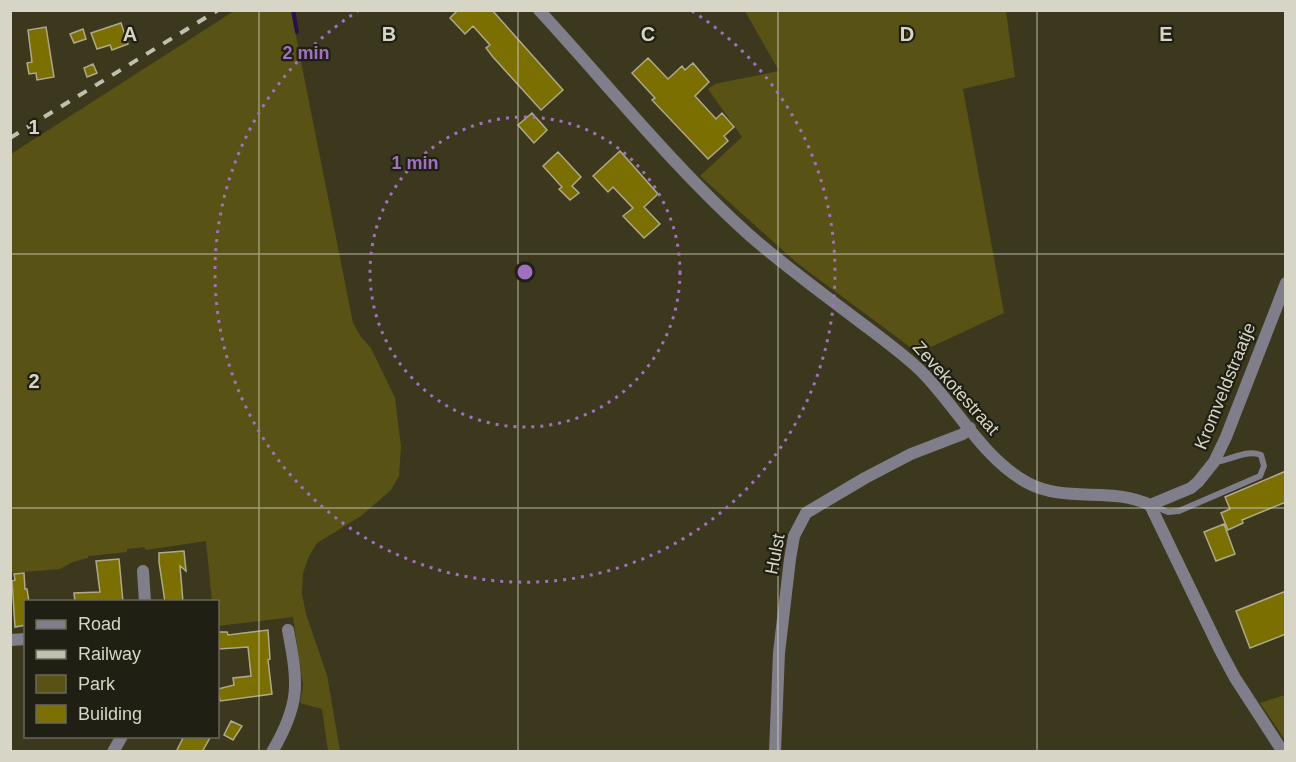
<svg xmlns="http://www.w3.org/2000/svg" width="1296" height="762" viewBox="0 0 1296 762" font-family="Arial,sans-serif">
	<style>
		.green { fill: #595215 }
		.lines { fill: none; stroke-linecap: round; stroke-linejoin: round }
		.stream { stroke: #290f51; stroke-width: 4 }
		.building { fill: #7a6f00; stroke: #adaa8c; stroke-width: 1.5 }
		.service { stroke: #807e8a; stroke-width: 6 }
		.minor { stroke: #807e8a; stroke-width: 12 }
		.rail { stroke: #c1c0ae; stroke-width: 4; stroke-dasharray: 10 10; stroke-linecap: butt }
		.grid { fill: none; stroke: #d7d6c6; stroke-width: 1.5; stroke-opacity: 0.55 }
		.ring { fill: none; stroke: #a070c2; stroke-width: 3; stroke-dasharray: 3 6 }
		.labels { text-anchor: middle; stroke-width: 4.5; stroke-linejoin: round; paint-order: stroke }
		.street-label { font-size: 18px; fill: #d7d6c6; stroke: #201f13 }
		.grid-label { font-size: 20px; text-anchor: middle; font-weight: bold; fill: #d7d6c6; stroke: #201f13; stroke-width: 4.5; stroke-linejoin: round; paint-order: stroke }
		.centre { fill: #a070c2; stroke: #201f13; stroke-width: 3 }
		.ring-label { font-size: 18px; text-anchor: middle; font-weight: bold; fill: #a070c2; stroke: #201f13; stroke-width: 4.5; stroke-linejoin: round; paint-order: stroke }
	</style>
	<rect width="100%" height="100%" fill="#3b381e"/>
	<path class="green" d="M234 11H291L353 323 361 337 371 348 395 398 401 446 399 476 391 490 361 516 317 543 309 556 303 573 302 594 306 614 327 675 340 751H328L322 709 300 703 303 685 293 617 218 626V602L212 601 206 541 146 550 144 547 127 549V552L88 556V558L73 562 60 569 11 573V154Z
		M745 11H1006L1015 77 963 89 1004 313 918 353 797 263 700 176 742 137 708 89 715 84 779 71Z
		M1285 695H1286L1285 740 1260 703Z"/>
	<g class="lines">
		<path class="stream" d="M293 10 297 32"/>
	</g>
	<path class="building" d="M458 10H492L563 90 541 110 493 57 486 48 490 45 473 26 465 34 450 18Z
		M121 23 128 44 112 50 110 45 97 49 91 33Z
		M46 27 54 77 37 80 36 73 29 74 27 63 32 62 28 30Z
		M83 29 86 39 74 43 70 34Z
		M648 58 668 79 682 66 685 70 693 63 709 82 695 96 716 119 722 113 734 127 724 136 728 141 708 159 652 100 655 98 632 73Z
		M93 64 97 73 87 77 84 68Z
		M532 113 547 130 534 143 518 125Z
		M620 151 658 194 644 207 660 224 644 238 623 216 633 208 613 187 608 192 593 176Z
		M558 152 581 177 572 186 579 193 570 200 559 189 562 187 543 166Z
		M1286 471V502L1242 520 1243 523 1228 530 1221 513 1230 509 1225 497Z
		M1224 524 1235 554 1216 561 1204 532Z
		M184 551 186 571 180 566 183 602H165L159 562V553Z
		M119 559 123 602H75L74 593 100 592 96 561Z
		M24 573 25 589H27L29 602H26V625L15 627 12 581 15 580 14 574Z
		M1286 591V634L1250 648 1236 611Z
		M268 630 270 659 268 660 272 694 220 701 218 689 234 685 233 678 251 676 248 647 219 649 218 632H227L228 635Z
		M231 721 242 726 233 740 224 735Z
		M184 736H211L202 752H176Z"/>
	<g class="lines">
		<path class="service" d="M1153 506 1168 512 1179 511 1260 476 1264 466 1261 455C1245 449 1230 461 1214 462"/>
		<path class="minor" d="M539 10C608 85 672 165 747 233 784 266 825 295 864 325 884 340 903 354 921 371 956 406 982 457 1026 482 1065 504 1111 486 1150 505L1220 650 1235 678 1283 752
			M1150 505 1191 488 1198 482 1214 462 1226 437 1286 283
			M143 571 145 602
			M10 640 26 639
			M113 752 122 736
			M272 752C301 703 298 683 288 630
			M775 752 779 653 790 559 794 536 806 513 865 478 911 454 963 434 970 428"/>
		<path class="rail" d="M10 138 218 10"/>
	</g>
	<path class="grid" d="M259 10V752M518 10V752M778 10V752M1037 10V752M10 254H1286M10 508H1286"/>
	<g class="ring">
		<circle cx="525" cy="272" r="155"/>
		<path d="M692 11A310 310 0 1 1 358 11"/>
	</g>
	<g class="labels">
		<g class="street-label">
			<text transform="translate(1225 386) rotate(-68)" y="6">Kromveldstraatje</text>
			<text transform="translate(956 388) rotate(48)" y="6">Zevekotestraat</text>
			<text transform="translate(775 554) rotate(-79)" y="6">Hulst</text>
		</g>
	</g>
	<g class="grid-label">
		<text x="130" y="41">A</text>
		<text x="389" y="41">B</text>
		<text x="648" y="41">C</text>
		<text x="907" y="41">D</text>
		<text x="1166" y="41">E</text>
		<text x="34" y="134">1</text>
		<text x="34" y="388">2</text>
	</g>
	<circle cx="525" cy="272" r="9" class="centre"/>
	<g class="ring-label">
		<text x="306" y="59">2 min</text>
		<text x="415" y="169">1 min</text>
	</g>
	<rect width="1296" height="762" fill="none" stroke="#d7d6c6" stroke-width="24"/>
	<rect x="24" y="600" width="195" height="138" fill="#201f13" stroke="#69685b" stroke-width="1.5"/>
	<rect x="36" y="620" width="30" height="9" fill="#807e8a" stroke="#69685b" stroke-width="1.5"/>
	<text x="78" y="630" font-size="18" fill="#d7d6c6">Road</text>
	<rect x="36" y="650" width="30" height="9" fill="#c1c0ae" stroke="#69685b" stroke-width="1.5"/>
	<text x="78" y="660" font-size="18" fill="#d7d6c6">Railway</text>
	<rect x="36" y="675" width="30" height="18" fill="#595215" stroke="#69685b" stroke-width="1.5"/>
	<text x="78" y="690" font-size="18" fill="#d7d6c6">Park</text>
	<rect x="36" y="705" width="30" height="18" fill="#7a6f00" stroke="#69685b" stroke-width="1.5"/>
	<text x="78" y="720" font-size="18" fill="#d7d6c6">Building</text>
</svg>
